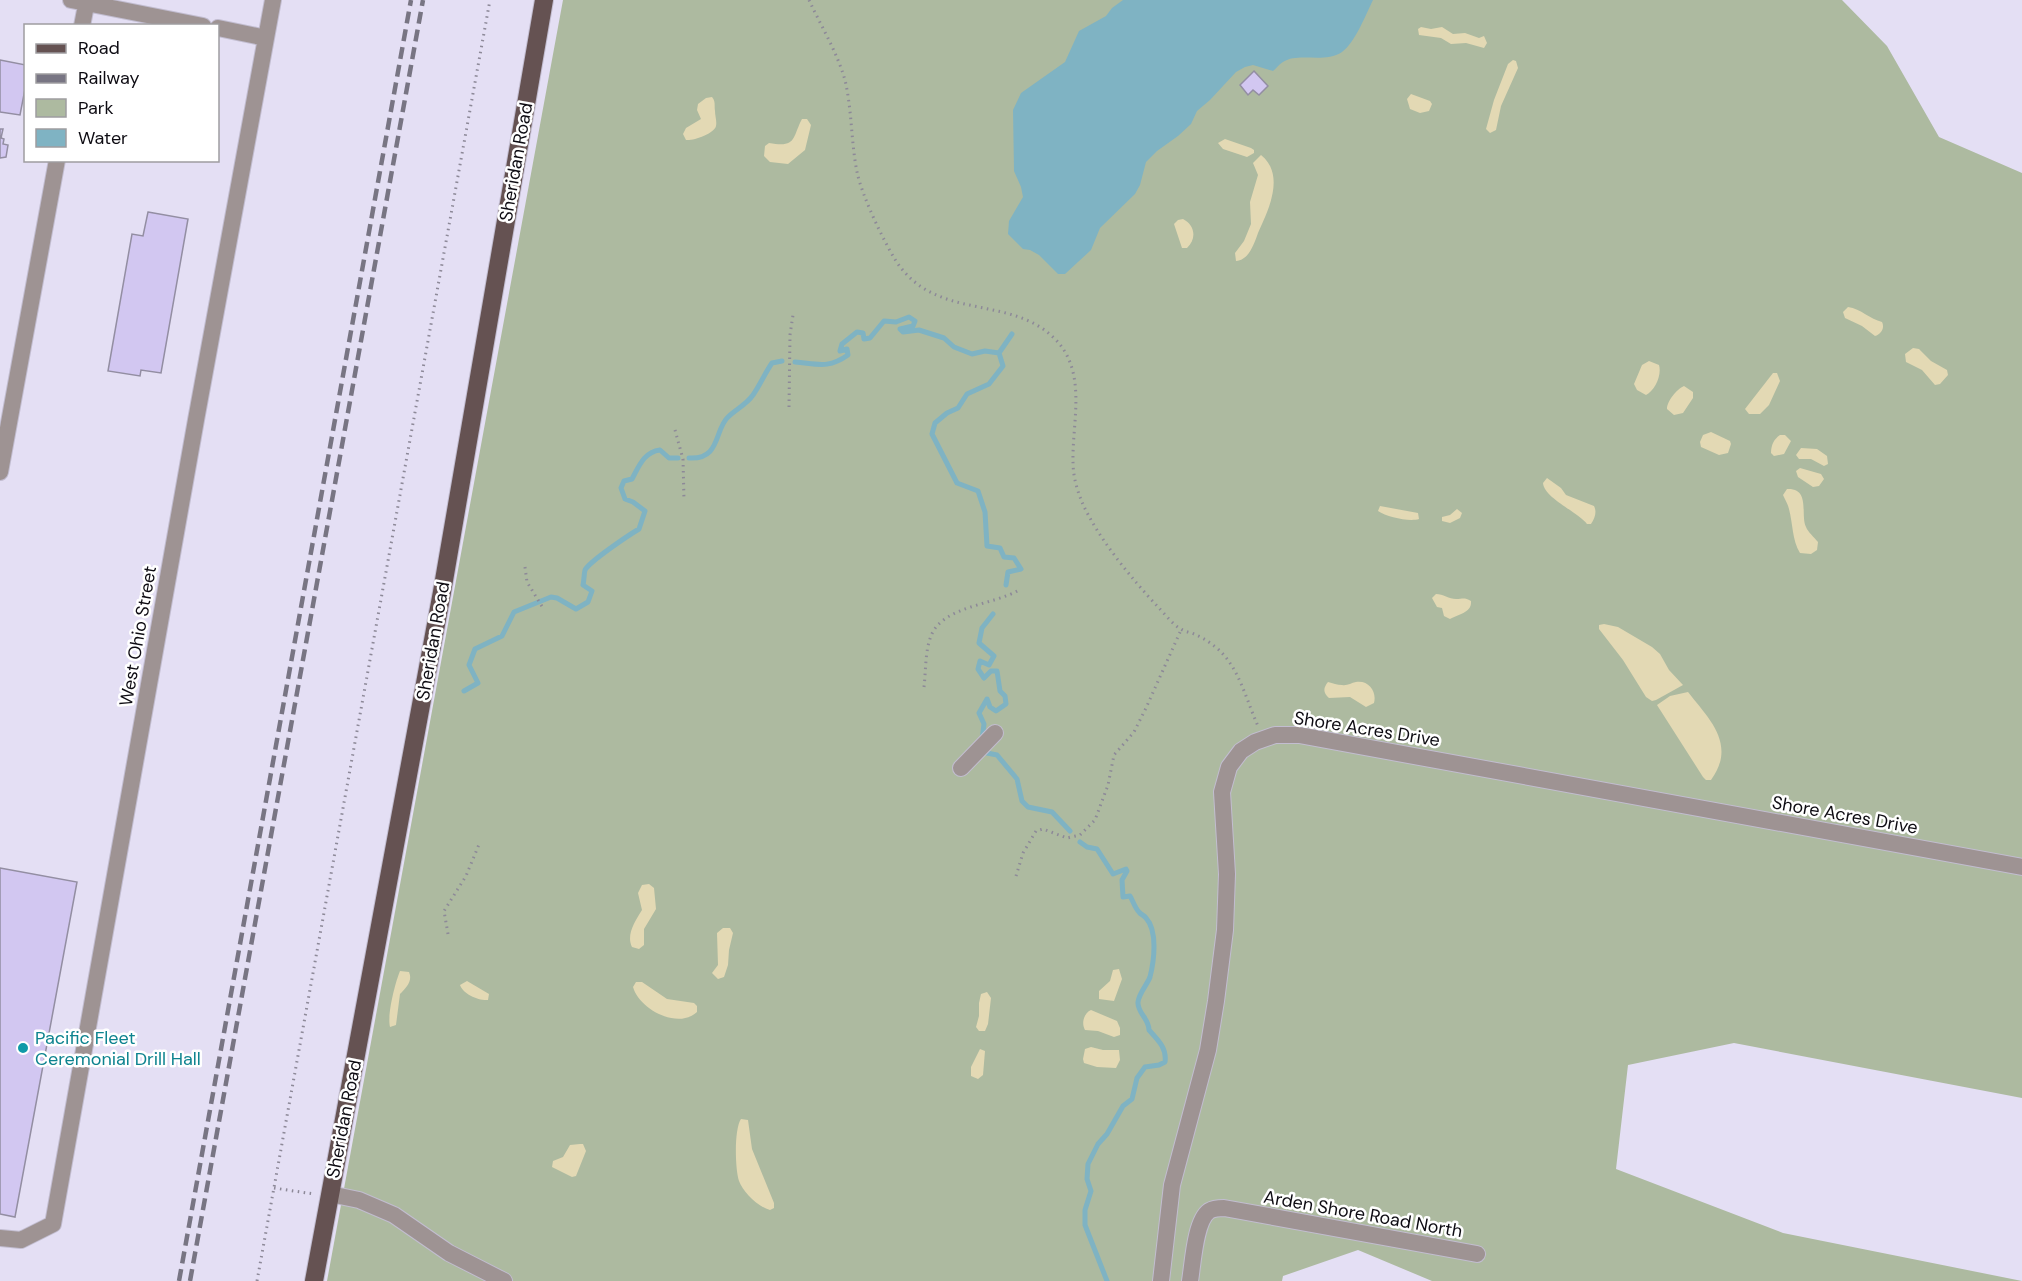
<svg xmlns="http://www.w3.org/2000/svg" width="2022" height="1281" viewBox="0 0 2022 1281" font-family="'DM Sans',sans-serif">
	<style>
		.green { fill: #adbaa0 }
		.sand { fill: #e3d9b4 }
		.water { fill: #7fb3c3 }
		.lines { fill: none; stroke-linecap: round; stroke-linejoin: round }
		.stream { stroke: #7fb3c3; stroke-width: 5 }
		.building { fill: #d2c7f1; stroke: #938ea2; stroke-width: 1.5 }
		.minor-casing { stroke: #c2bdd0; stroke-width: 18 }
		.major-casing { stroke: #c2bdd0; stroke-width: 20 }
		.path { stroke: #8d8998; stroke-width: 3; stroke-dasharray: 1.5 4.5; stroke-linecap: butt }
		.minor { stroke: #9e9393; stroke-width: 16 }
		.major { stroke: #655252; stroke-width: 18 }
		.rail { stroke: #787583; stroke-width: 4.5; stroke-dasharray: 12 6; stroke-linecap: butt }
		.culture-dot { fill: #0f9aa8; stroke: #fff; stroke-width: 2 }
		.labels { text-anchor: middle; stroke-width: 5; stroke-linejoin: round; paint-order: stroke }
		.street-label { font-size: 18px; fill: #0d0b12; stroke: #fff }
		.culture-label { font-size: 18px; fill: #0d838f; stroke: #fff; text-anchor: start }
	</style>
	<rect width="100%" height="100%" fill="#e4dff4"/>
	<path class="green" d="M563 0H1842L1887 46 1939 137 2022 173V1098L1734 1043 1628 1065 1616 1169 1783 1233 2022 1281H1432L1358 1250 1283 1276 1282 1281H327Z"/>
	<path class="sand" d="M1421 27 1431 29 1442 27 1453 34 1465 33 1479 38 1484 36 1487 43 1484 48 1466 43 1451 44 1441 38 1419 35 1418 29Z
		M1513 60 1516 61 1518 68 1501 106 1496 130 1490 133 1486 129 1494 100 1508 64Z
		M1411 94 1430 101 1432 104 1429 111 1420 113 1410 109 1407 99Z
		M712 97C716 102 714 105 715 111 715 116 717 121 716 126 714 134 693 141 686 140L683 134 686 128 701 119 697 110 698 104 706 98Z
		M802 119H807L811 125 805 150 788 164 770 162 764 156 765 146 769 143C797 148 792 138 802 119Z
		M1225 139 1251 148 1254 150V153L1247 157 1223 149 1218 143Z
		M1261 155C1286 175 1268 211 1258 233 1254 244 1249 260 1236 261L1235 253 1244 241 1251 224 1250 202 1258 175 1253 163Z
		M1183 219C1195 225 1197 239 1187 248H1182L1174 224 1178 220Z
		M1848 307C1861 309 1870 319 1882 322 1885 328 1881 334 1875 336L1862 326 1845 318 1843 312Z
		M1913 348 1919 349 1931 361 1947 370 1948 375 1940 384 1935 385 1922 370 1906 362 1905 354Z
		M1649 361 1659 365C1662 375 1655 390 1646 395L1637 390 1634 384 1642 365Z
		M1773 373H1777L1780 381 1769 405 1760 414H1749L1745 409Z
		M1684 386 1693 392V398L1683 413 1674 415 1667 409C1667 401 1677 389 1684 386Z
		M1711 432 1730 441 1731 444 1728 453 1719 455 1701 447 1700 442 1703 435Z
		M1780 435H1785L1791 441 1784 454 1774 456 1771 453C1771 445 1774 439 1780 435Z
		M1801 448 1817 449 1827 456 1828 464 1824 466 1811 459H1799L1796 455Z
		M1800 468 1821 474 1824 479 1819 486 1813 487 1798 477 1796 471Z
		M1547 478 1561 488 1566 495 1594 506C1597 512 1595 518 1591 524H1587C1578 512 1544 498 1543 483Z
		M1787 489C1811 488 1800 515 1806 527 1808 532 1814 537 1818 542L1817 550 1811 554 1800 553C1792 540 1793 524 1789 509 1788 504 1785 500 1783 495Z
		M1380 506 1418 513 1419 519C1409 522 1387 517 1378 511Z
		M1457 509 1462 513 1460 518 1450 523 1442 521V517L1450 515Z
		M1436 594C1443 594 1449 599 1456 599 1463 599 1464 597 1471 601 1472 613 1458 614 1450 619L1444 616 1442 608 1437 607 1432 598Z
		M1604 624 1618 627 1652 647 1660 654 1669 670 1683 685 1656 700 1652 701 1646 697 1623 660 1599 629V625Z
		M1328 682C1333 683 1337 685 1342 685 1347 686 1351 683 1356 682 1369 680 1377 692 1374 703L1366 707 1350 697 1329 698C1323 693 1323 688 1328 682Z
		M1688 692C1709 719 1737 744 1711 780H1706L1703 777 1657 705 1670 696Z
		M649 884 654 888 656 909 644 929V945L639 949 632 947C626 935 635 921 642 910L638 893 642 885Z
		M723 928H730L733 933 729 950 728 965 724 977 718 979 712 973 718 965 717 933Z
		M1119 969 1122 979 1114 1001 1099 999V991L1110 981 1113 970Z
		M400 971 409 972C413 981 406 988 400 994L396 1025 390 1027C387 1015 395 983 400 971Z
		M467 981 489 994 488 1000C479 1001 463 994 460 985Z
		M636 982H642L667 999 694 1003 697 1006V1012C678 1030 639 1009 633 987Z
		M987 992 991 998 988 1024 985 1031H979L976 1027 979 1016V1003L981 994Z
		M1091 1010 1117 1021 1120 1028V1035L1114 1037 1098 1031 1085 1030C1081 1023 1084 1013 1091 1010Z
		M1091 1047 1103 1050H1119L1120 1060 1116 1068 1097 1067 1084 1063 1083 1059 1085 1049Z
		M980 1049 985 1051 983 1075 978 1079 971 1076V1067Z
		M741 1119 748 1120 752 1149 774 1203V1208L770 1210C758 1207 743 1192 739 1181 735 1169 734 1129 741 1119Z
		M580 1144H583L586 1151 576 1176 572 1177 552 1167 553 1161 563 1157 570 1145Z"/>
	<path class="water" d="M1123 0H1373C1366 14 1355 43 1342 52 1324 64 1299 52 1283 62 1279 64 1276 69 1273 71L1253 65 1245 67 1236 72 1210 100 1197 111 1191 124 1178 136 1157 151 1146 162 1140 185 1135 194 1100 228 1091 250 1065 274H1058L1039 255 1030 250 1023 249 1008 234 1009 221 1023 197 1021 187 1014 171 1013 110 1021 93 1065 62 1079 31 1106 16 1112 8Z"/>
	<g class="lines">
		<path class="stream" d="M999 353 1003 366 989 384 967 394 958 408 947 413 935 423 932 434 957 483 978 491 985 512 987 546 1000 548 1004 557 1014 558 1021 569 1008 572 1006 585
			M999 353 1012 334
			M795 362C818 364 828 369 848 355L847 349 840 351 842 344 857 332 863 333 864 339 870 338 884 321 896 322 909 317 915 321 913 326 900 329 903 332 919 330 944 338 954 347 972 354 985 351 999 353
			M689 458C721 460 714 430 728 417 736 409 746 405 753 395 760 385 765 373 772 363L782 361
			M464 691 478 683 469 665 475 649 502 636 514 612 551 597 557 598 576 609 588 602 592 591 583 585C584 581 584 574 585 570 590 561 629 535 639 529L645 511 633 502 625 499 621 488 624 481 632 479C639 466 644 452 660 450L669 458H678
			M982 740 984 724 979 713 987 699 990 707 996 711 1006 704 1005 696 1000 691 997 671H991L984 678 978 669 980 661 989 665 994 656 979 643 982 628 993 614
			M985 749 987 753 997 755 1017 779 1022 801 1028 807 1052 812 1070 831
			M1080 842 1087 847 1097 849 1113 874 1126 869 1127 871 1122 880 1123 897 1130 896C1133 901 1135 908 1139 912 1141 915 1144 915 1146 918 1158 931 1154 961 1150 977 1147 985 1139 993 1138 1002 1137 1013 1149 1018 1149 1030 1158 1040 1167 1048 1165 1062L1159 1065 1145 1067 1137 1078 1132 1099 1123 1106 1107 1134 1098 1144 1088 1164 1087 1179 1091 1191 1085 1210V1225L1107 1281"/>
	</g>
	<path class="building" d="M0 60 26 65V84L20 115 0 112Z
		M1254 71 1268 86 1259 95 1253 90 1248 95 1240 85Z
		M0 129H3L1 138 4 139 3 144 8 145 6 157 0 158Z
		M148 212 188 219 161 373 141 370 140 376 108 371 132 234 143 236Z
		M0 868 77 882 15 1217 0 1214Z"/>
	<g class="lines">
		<g class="minor-casing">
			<path id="minor" d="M71 0 203 26
				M82 26 87 0
				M218 28 266 38
				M0 472 57 160
				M961 768 995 733
				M330 1194 359 1200 394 1215 449 1253 504 1281
				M0 1238 21 1240 53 1224 196 420 273 0
				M1161 1281 1172 1185 1208 1050 1216 1001 1225 930 1227 874 1222 792 1229 767 1241 751 1255 742 1275 735H1299L2022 867
				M1190 1281C1193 1263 1195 1221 1209 1211 1214 1208 1219 1208 1224 1208L1477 1254"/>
		</g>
		<g class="major-casing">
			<path id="major" d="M314 1281 442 592 544 0"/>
		</g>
		<path class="path" d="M809 0C821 26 837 52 845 80 852 110 851 142 857 172 862 196 883 240 896 261 936 322 1009 294 1054 338 1088 371 1072 421 1073 462 1073 476 1077 490 1082 502 1097 537 1132 579 1158 607 1165 614 1173 625 1181 629 1185 632 1190 632 1194 634 1204 638 1214 645 1221 652 1240 671 1247 702 1258 726
			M789 407 790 335 793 315
			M675 430 683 459 684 500
			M525 567 527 582 543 608
			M924 687C926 670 925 651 931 636 942 606 994 605 1019 590
			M1016 876 1023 853 1036 831 1043 829 1067 838 1080 835 1095 820 1108 785 1114 755 1134 732 1146 708 1181 630
			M448 934 444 911 466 876 480 842
			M274 1188 314 1194
			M257 1281 490 0"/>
		<use href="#minor" class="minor"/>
		<use href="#major" class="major"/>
		<path class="rail" d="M179 1281 411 0
			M190 1281 423 0"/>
	</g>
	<circle class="culture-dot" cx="23" cy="1048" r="6"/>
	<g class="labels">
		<g class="street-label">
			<text transform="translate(516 162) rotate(-80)" y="6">Sheridan Road</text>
			<text transform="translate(138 636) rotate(-80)" y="6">West Ohio Street</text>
			<text transform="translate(433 641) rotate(-80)" y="6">Sheridan Road</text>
			<text transform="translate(1367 729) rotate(9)" y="6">Shore Acres Drive</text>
			<text transform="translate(1845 815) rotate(10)" y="6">Shore Acres Drive</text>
			<text transform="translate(344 1119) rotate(-79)" y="6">Sheridan Road</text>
			<text transform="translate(1363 1214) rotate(10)" y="6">Arden Shore Road North</text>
		</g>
		<g class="culture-label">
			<text x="35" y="1044">Pacific Fleet<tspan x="35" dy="21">Ceremonial Drill Hall</tspan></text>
		</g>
	</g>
	<rect x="24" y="24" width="195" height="138" fill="#ffffff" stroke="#9e9da0" stroke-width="1.5"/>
	<rect x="36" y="44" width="30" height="9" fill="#655252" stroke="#9e9da0" stroke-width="1.5"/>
	<text x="78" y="54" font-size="18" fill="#0d0b12">Road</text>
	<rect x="36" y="74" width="30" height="9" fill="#787583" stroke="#9e9da0" stroke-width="1.5"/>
	<text x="78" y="84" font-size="18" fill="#0d0b12">Railway</text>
	<rect x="36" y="99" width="30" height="18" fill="#adbaa0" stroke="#9e9da0" stroke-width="1.5"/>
	<text x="78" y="114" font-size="18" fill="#0d0b12">Park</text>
	<rect x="36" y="129" width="30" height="18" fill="#7fb3c3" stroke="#9e9da0" stroke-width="1.5"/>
	<text x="78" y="144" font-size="18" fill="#0d0b12">Water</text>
</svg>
